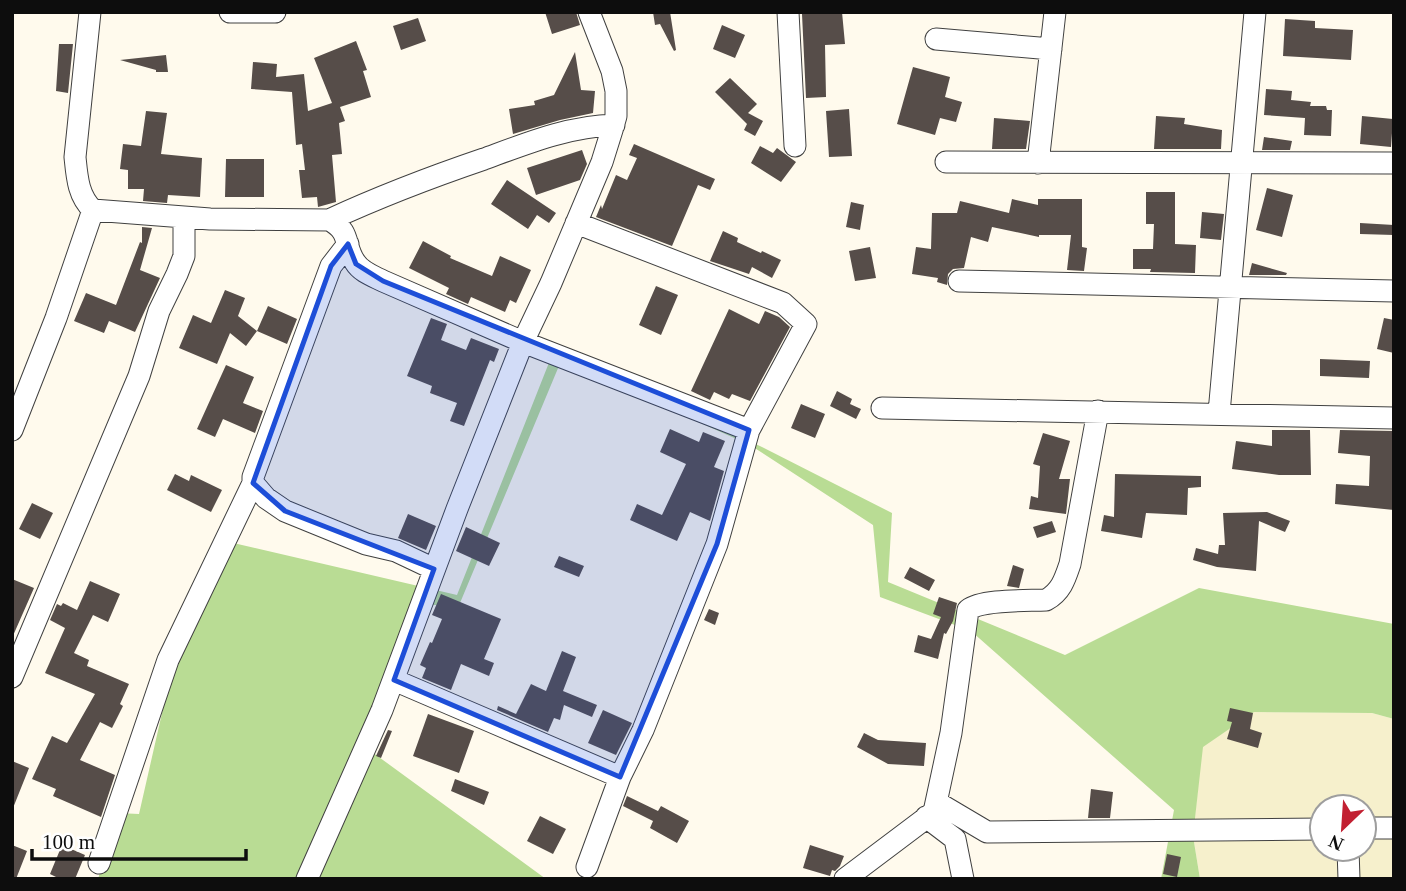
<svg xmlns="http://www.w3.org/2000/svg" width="1406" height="891" viewBox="0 0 1406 891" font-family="'Times New Roman',serif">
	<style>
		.farmland { fill: #f6f0cc; fill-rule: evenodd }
		.forest { fill: #b9dc94 }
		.building { fill: #564d49 }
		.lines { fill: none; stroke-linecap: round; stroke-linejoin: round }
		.minor-casing { stroke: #404040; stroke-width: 23 }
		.minor { stroke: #fff; stroke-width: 21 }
		.marked { fill: #1d4ed8; fill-opacity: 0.2; stroke: #1d4ed8; stroke-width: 5; stroke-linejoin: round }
	</style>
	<rect width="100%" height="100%" fill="#fffaed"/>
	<path class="farmland" d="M1254 712 1372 713 1394 719V879H1200L1193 836 1202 747ZM1322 807H1364V849H1322Z"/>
	<path class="forest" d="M554 350 762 447 892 513 888 582 1065 655 1199 588 1394 624V719L1372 713 1254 712 1203 747 1193 836 1200 879H1161L1174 810 971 631 880 597 873 525 750 445 561 361 460 603 410 607 372 752 546 879H98L118 813 139 814 178 643 229 542 457 595Z"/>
	<path class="building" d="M545 12H576L580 25 552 34Z
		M653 12H670L676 50 674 51 660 24 655 25Z
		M822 12H842L845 44 825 45 826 97 806 98 802 14Z
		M418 18 426 41 401 50 393 26Z
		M1285 19 1315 21V28L1353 30 1351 60 1283 56Z
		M722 25 745 35 735 58 713 49Z
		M356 41 367 70 363 71 371 97 340 107 345 121 339 123 342 154 332 155 336 202 318 207 317 197 302 198 299 170H305L302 144 296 145 292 92 251 89 253 62 277 64 276 77 304 74 308 111 332 103 314 58Z
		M59 44H73L68 93 56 91Z
		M575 52 581 90 595 91 593 113 560 120 513 134 509 109 535 105 534 101 554 95Z
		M166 55 168 72H156V70L120 60Z
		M913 67 950 77 945 97 962 102 956 122 940 118 935 135 897 124Z
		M730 78 757 104 748 113 763 121 755 136 744 130 747 124 715 92Z
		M1266 89 1292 91 1291 100 1311 102 1310 106H1326L1327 110H1332L1331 136 1304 135 1305 118 1264 115Z
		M849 109 852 156 829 157 826 111Z
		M146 111 167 113 161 154 202 158 200 197 168 195 167 203 143 201 144 189H128V170L120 169 123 144 141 146Z
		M1156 116 1185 118 1184 124 1222 130 1221 149H1154Z
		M1362 116 1393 119 1391 147 1360 144Z
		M994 118 1030 121 1026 149H992Z
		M1264 137 1292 141 1290 150H1262Z
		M634 144 715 179 710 190 698 185 672 246 596 217 601 205 602 209 616 175 627 180 637 158 629 155Z
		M760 146 773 153 777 148 796 162 781 182 751 163Z
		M582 150 587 164 580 180 536 195 527 168Z
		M226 159H264V197H225Z
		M507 180 556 213 549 223 537 215 528 229 491 204Z
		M1267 188 1293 195 1282 237 1256 230Z
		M1146 192H1175V244L1196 245 1195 273 1150 272 1151 269H1133V249H1153L1154 224H1146Z
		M1012 199 1038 205V199H1082V247L1087 248 1084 271 1067 270 1071 235H1039V237L992 227 988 242 971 237 964 268 953 269 948 274 947 285 937 282 938 278 912 274 916 247 931 249 932 213H957L960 201 1009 213Z
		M851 202 864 205 860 230 846 227Z
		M1202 212 1224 214 1221 240 1200 238Z
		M1360 223 1394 225V235L1360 234Z
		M142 227 152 228 140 270 160 278 135 332 109 321 104 333 74 321 86 293 116 305 140 242 142 243Z
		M723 231 738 238 737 242 761 253 762 251 781 260 772 278 752 267 749 274 710 261Z
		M423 241 451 256 450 258 492 276 500 256 531 270 516 303 510 300 505 312 471 297 468 304 446 294 449 288 409 268Z
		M870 247 876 278 855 281 849 251Z
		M1252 263 1287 273 1286 275H1249Z
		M656 286 678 295 661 335 639 325Z
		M225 290 245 298 238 316 257 331 246 346 230 333 217 364 179 348 193 315 211 323Z
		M268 306 297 319 287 344 257 331Z
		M729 309 759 324 765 311 779 317 790 327 750 401 732 394 729 399 714 392 710 400 691 391Z
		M431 318 447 324 441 340 466 350 471 338 499 349 494 362 490 360 464 426 450 421 457 403 430 393 432 386 407 376Z
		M1384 318 1394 320V353L1377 349Z
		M1320 359 1370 361 1369 378 1320 376Z
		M226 365 254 377 243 403 263 411 255 433 223 419 215 437 197 429Z
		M837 391 852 399 850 404 861 409 856 419 830 406Z
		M801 404 825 414 815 438 791 428Z
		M670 429 699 442 703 432 725 441 714 467 724 471 710 521 690 512 677 541 630 520 637 504 662 515 686 464 660 452Z
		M1272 430H1310L1311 475H1279L1232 469 1236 441 1272 446Z
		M1340 430 1394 431V510L1335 504 1336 484 1369 486 1370 456 1338 453Z
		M1043 433 1070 441 1059 479H1070L1066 514 1029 509 1031 496 1038 498 1040 466 1033 464Z
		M175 474 189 481 191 475 222 490 211 512 167 490Z
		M1115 474 1201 476V487L1188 488 1187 515 1146 513 1142 538 1101 531 1104 515 1114 517Z
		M32 503 53 513 40 539 19 529Z
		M1267 512 1290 521 1285 532 1259 521 1256 571 1217 567 1193 560 1196 548 1218 554 1219 545H1225L1223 513Z
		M408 514 436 526 426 550 398 538Z
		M1052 521 1056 532 1037 538 1033 527Z
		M466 527 500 543 489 566 456 551Z
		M559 556 584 566 579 577 554 567Z
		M1013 565 1024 569 1019 588 1007 586Z
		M910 567 935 580 929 591 904 578Z
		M12 579 34 588 12 638Z
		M90 581 120 594 108 622 93 615 74 653 89 660 87 666 129 684 120 704 123 706 112 728 100 722 80 760 115 775 101 817 53 796 56 789 32 779 52 736 67 743 95 694 45 673 65 628 50 620 57 604 61 606 63 603 77 610Z
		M441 594 501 619 484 659 494 663 489 676 461 664 451 690 422 678 426 668 420 665 430 642 432 643 442 619 432 615Z
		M939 597 957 603 953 621 946 634 944 633 938 659 914 652 918 635 931 639 941 617 933 614Z
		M709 609 719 613 715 625 704 620Z
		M562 651 576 657 563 691 597 705 592 717 564 705 560 720 554 718 548 732 497 710 498 706 516 714 531 684 546 691Z
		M1230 708 1253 713 1250 729 1262 733 1258 748 1227 739 1232 722 1227 721Z
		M603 710 632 723 616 755 588 743Z
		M428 714 474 731 459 773 413 756Z
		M388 730 392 731 381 758 376 756Z
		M864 733 878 740 926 743 924 766 888 764 857 747Z
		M12 761 29 768 13 808H12Z
		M455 779 489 792 484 805 451 791Z
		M1091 789 1113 792 1110 818H1088Z
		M627 796 658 811 661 806 689 821 677 843 650 828 653 821 623 806Z
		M540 816 566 829 553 854 527 841Z
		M12 845 27 851 16 879H12Z
		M62 845 85 855 75 879H60L50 874Z
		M810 845 844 856 840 866 835 871 832 870 830 876 803 868Z
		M1167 854 1181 857 1177 877 1163 874Z"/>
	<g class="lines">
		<g class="minor-casing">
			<path id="minor" d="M90 12 75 157C77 177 78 196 93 210L210 219 329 220C352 232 343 245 355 262 361 272 373 276 383 281L523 342 749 430 717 544 643 730 620 777 587 867
				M230 12H275
				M788 12 795 146
				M936 39 1051 49
				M946 162 1394 163
				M1038 163 1055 12
				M329 220C379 197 431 177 484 159 525 144 569 126 614 125
				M576 223 783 303 806 324 749 430
				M959 281 1394 291
				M882 408 1394 418
				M1219 413 1255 12
				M12 430 56 318 93 210
				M253 483 266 498 285 511 366 544 396 551 434 569
				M12 677 139 376 159 311 177 274 184 256V217
				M394 680 620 777
				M938 803 987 832 1322 829
				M926 817 955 839 963 879
				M1364 828H1394
				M1348 849 1349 879
				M99 863 168 660 253 483V477L331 266 348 244
				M307 879 382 710 457 509 523 342 551 283 602 162 612 130 616 116V91L612 71 589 12
				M845 879 934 812 951 733 968 610C982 599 1027 601 1046 600 1061 592 1065 579 1070 564L1098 411"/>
		</g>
		<use href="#minor" class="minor"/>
	</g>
	<path class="marked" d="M348 244 356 264 383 281 749 430 717 544 620 777 394 680 434 569 285 511 253 483 331 266Z"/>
	<rect width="1406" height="891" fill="none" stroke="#0d0d0d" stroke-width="28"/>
	<g transform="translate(1343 828) rotate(205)"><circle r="33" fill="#ffffff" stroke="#9e9e9e" stroke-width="2"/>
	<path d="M0-5L12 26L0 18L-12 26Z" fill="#c22032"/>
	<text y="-10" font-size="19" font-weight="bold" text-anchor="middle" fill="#0d0d0d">N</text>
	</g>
	<path d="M32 849v10h214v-10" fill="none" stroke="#0d0d0d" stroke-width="3.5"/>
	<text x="42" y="849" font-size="21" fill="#0d0d0d" stroke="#ffffff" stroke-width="5" paint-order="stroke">100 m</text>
</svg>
